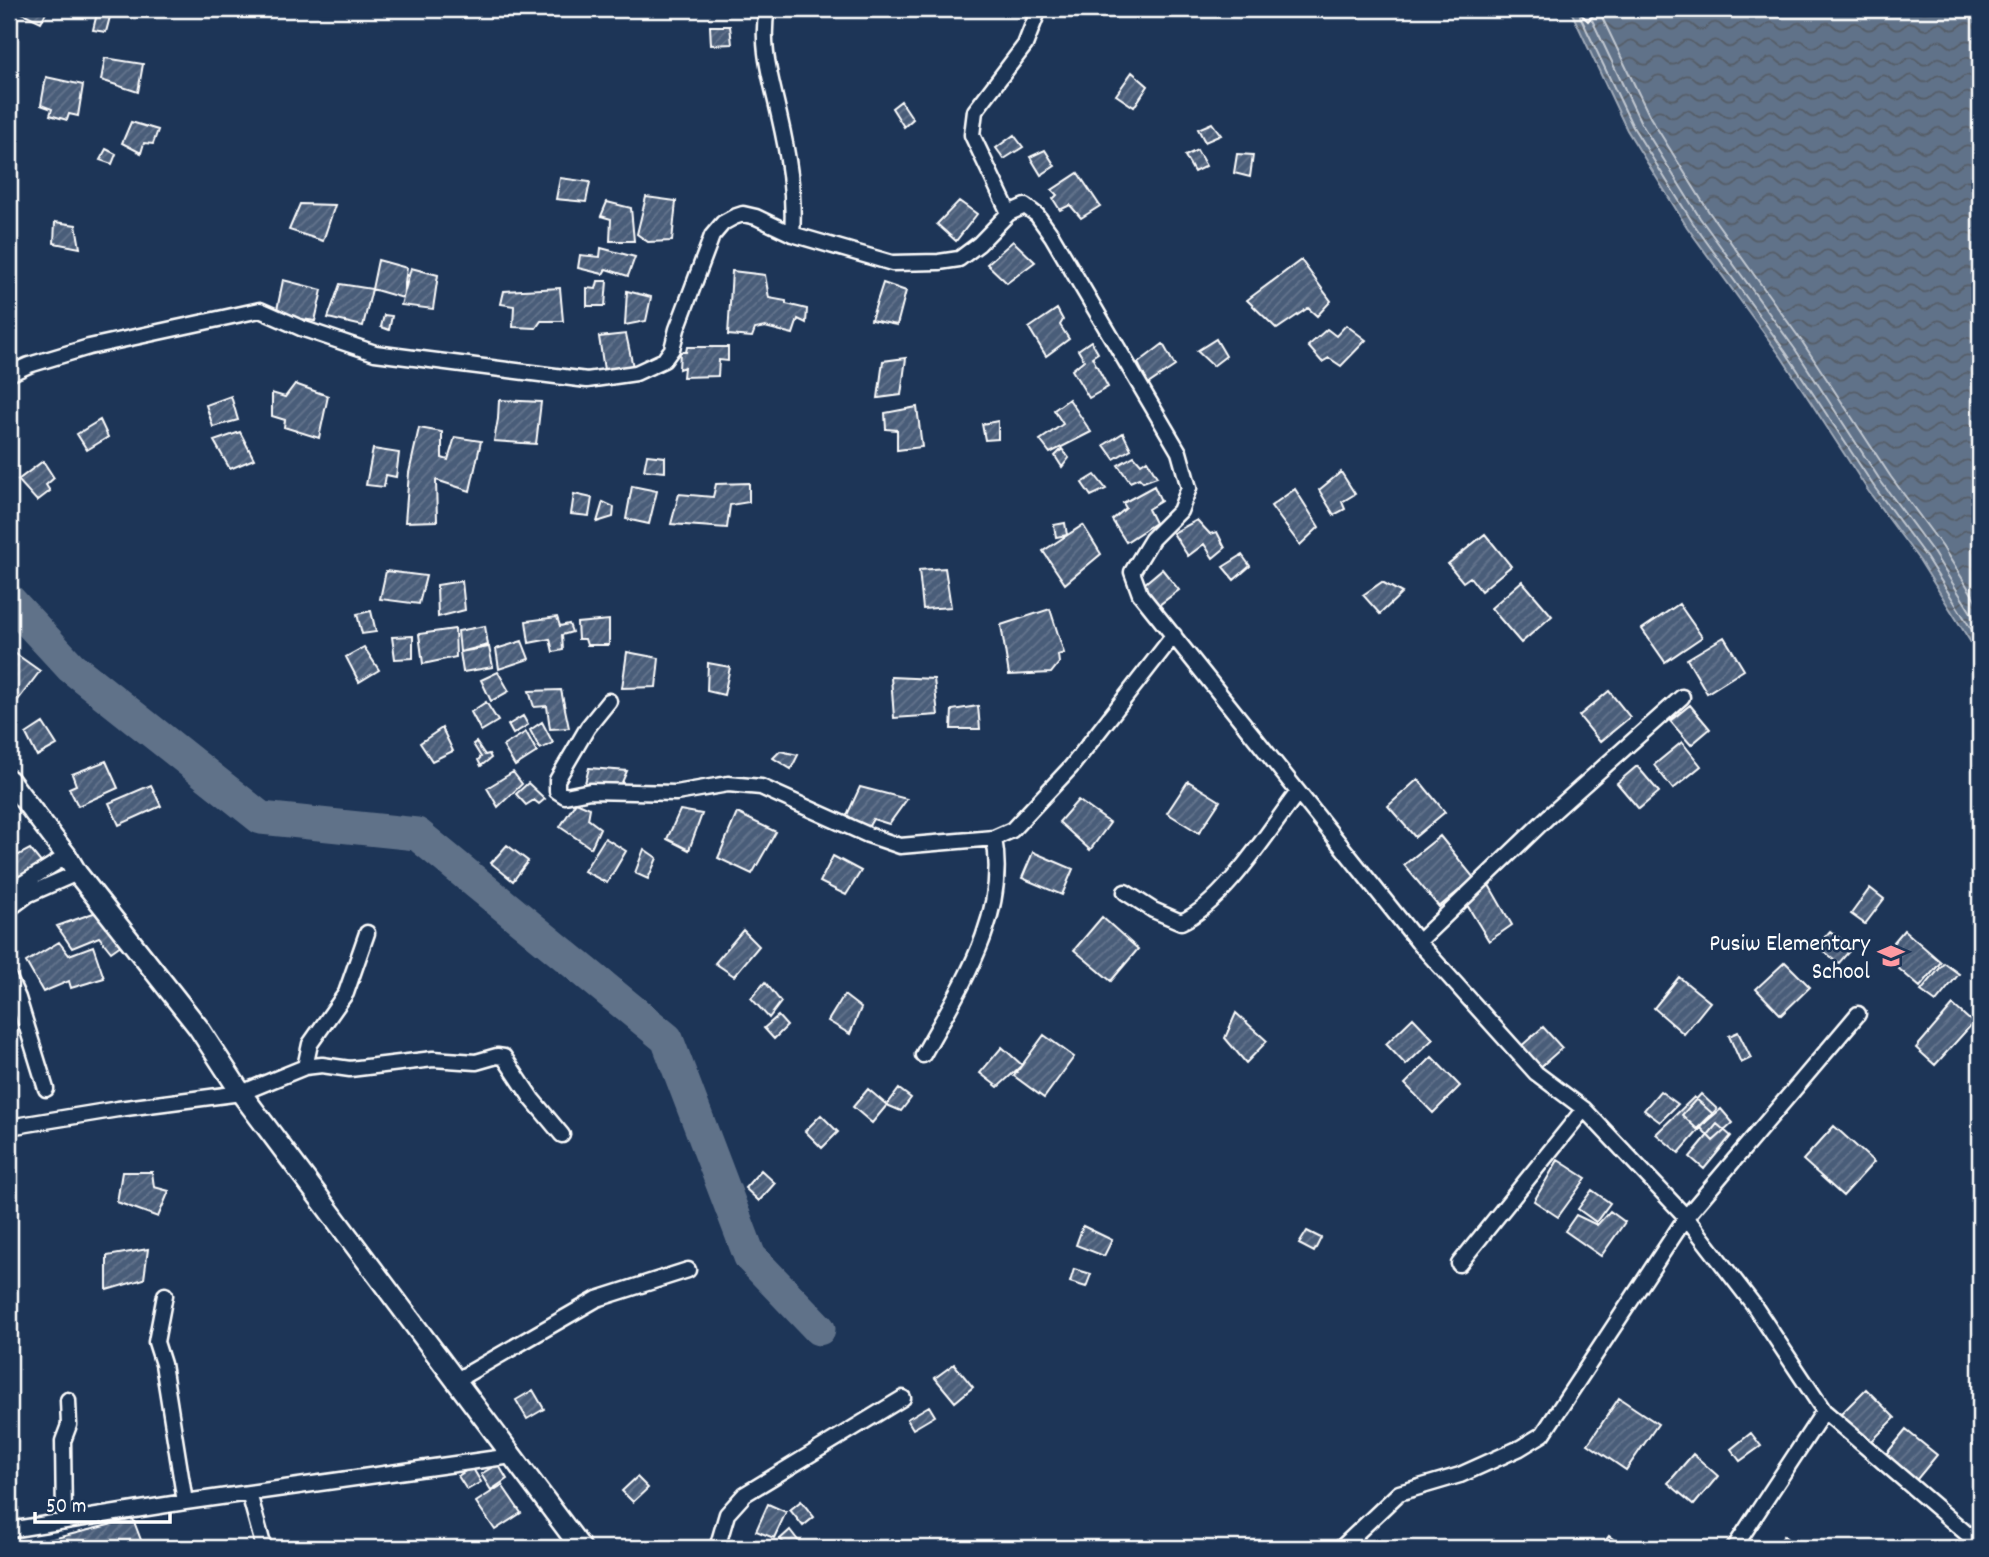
<svg xmlns="http://www.w3.org/2000/svg" width="1989" height="1557" viewBox="0 0 1989 1557" font-family="Dekko,sans-serif">
	<style>
		.water { fill: url(#water-waves); stroke: #a0aab8; stroke-width: 2 }
		.lines { fill: none; stroke-linecap: round; stroke-linejoin: round }
		.shore { stroke: #c0c7d0; stroke-width: 2 }
		.river { stroke: #617289; stroke-width: 33 }
		.building { fill: url(#building-hatch); stroke: #fff; stroke-width: 2 }
		.street-casing { stroke: #fff; stroke-width: 19 }
		.secondary-casing { stroke: #fff; stroke-width: 24 }
		.street { stroke: #1d3557; stroke-width: 14 }
		.secondary { stroke: #1d3557; stroke-width: 19 }
		.labels { text-anchor: middle; stroke-width: 5; stroke-linejoin: round; paint-order: stroke }
		.poi-label { font-size: 24px; fill: #fff; stroke: #1d3557; text-anchor: end }
	</style>
	<defs>
		<pattern id="water-waves" width="16" height="10" patternUnits="userSpaceOnUse" patternTransform="scale(1.75)"><rect width="16" height="10" fill="#617289"/><path d="M0 5q4-4 8 0t8 0" fill="none" stroke="#555d67"/></pattern>
		<pattern id="building-hatch" width="6" height="6" patternUnits="userSpaceOnUse" patternTransform="scale(1.75)"><rect width="6" height="6" fill="#4a5d79"/><path d="M-1 1l2-2M0 6l6-6M5 7l2-2" fill="none" stroke="#65758d"/></pattern>
	</defs>
	<rect width="100%" height="100%" fill="#1d3557"/>
	<filter id="ink" filterUnits="userSpaceOnUse"><feTurbulence type="fractalNoise" baseFrequency=".0143" numOctaves="2"/><feDisplacementMap in="SourceGraphic" scale="14" xChannelSelector="R" yChannelSelector="G"/><feConvolveMatrix kernelMatrix="1 2 1 2 8 2 1 2 1" color-interpolation-filters="sRGB"/></filter>
	<g filter="url(#ink)">
		<path class="water" d="M1570 9H1980V657L1920 561 1869 492 1782 358 1687 227 1627 130Z"/>
		<g class="lines">
			<path class="shore" d="M1599 11 1650 117 1709 212 1803 343 1891 477 1942 546 1980 607
				M1580 16 1633 127 1693 223 1787 354 1875 488 1926 557 1980 643
				M1592 20 1641 123 1700 218 1795 349 1882 483 1933 552 1980 627"/>
			<path class="river" d="M9 600 71 667 261 818 417 834 667 1039 750 1257 819 1329"/>
		</g>
		<path class="building" d="M21 9H48L41 22 20 12Z
			M98 9H112L106 32 93 30Z
			M1583 9H1599L1588 21 1579 12Z
			M710 26H730L732 44 711 45Z
			M105 58 143 64 138 92 101 80Z
			M1132 72 1148 86 1134 107 1116 95Z
			M46 77 83 85 78 116 69 114 67 120 50 115 52 109 41 105Z
			M901 101 913 119 904 127 892 108Z
			M131 122 158 130 153 144 144 143 141 153 122 143Z
			M1212 123 1221 135 1205 142 1198 129Z
			M1014 135 1023 147 1004 159 996 148Z
			M106 149 116 154 112 164 100 160Z
			M1045 150 1055 166 1041 175 1030 157Z
			M1197 150 1206 166 1194 172 1185 156Z
			M1237 154 1253 155 1250 177 1234 173Z
			M1078 173 1100 206 1081 218 1070 205 1060 210 1053 199 1057 195 1052 190Z
			M560 178 590 182 586 202 556 199Z
			M646 197 676 201 672 241 648 242 637 234Z
			M959 201 977 214 956 241 937 224Z
			M607 202 631 208 634 241H610L611 219 601 216Z
			M300 204 335 205 323 241 289 230Z
			M55 222 76 225 80 248 54 243Z
			M1013 241 1035 262 1007 283 987 264Z
			M601 248 635 257 628 276 606 269 603 274 578 268 580 255 600 257Z
			M378 260 407 268 403 298 372 289Z
			M1301 260 1331 301 1317 316 1308 308 1277 329 1247 300Z
			M411 268 438 275 433 309 401 305Z
			M732 271 765 275 769 298 786 301V304L807 309 806 323 798 319 793 334 765 327 755 329 752 337 728 335Z
			M283 280 322 290 315 321 276 315Z
			M598 281H607L605 306H587V288L596 289Z
			M883 283 906 291 897 325 871 320Z
			M340 284 372 289 363 326 328 318Z
			M560 288 563 321H541L536 328 513 327 514 306 501 304 504 291Z
			M627 291 651 297 646 321 625 325Z
			M1057 309 1063 320 1060 325 1069 339 1046 356 1029 328Z
			M384 315 392 316 389 330 381 327Z
			M1346 325 1366 340 1341 366 1329 358 1322 362 1308 346 1327 329 1336 336Z
			M626 334 633 367 604 370 599 337Z
			M1216 339 1226 356 1213 366 1197 351Z
			M1091 341 1098 353 1092 357 1108 387 1089 398 1072 370 1084 360 1078 350Z
			M1163 344 1175 366 1148 384 1138 363Z
			M687 347H728V361L719 360 718 376 683 377 684 367 679 369 680 352H686Z
			M906 358 901 395 878 398 883 361Z
			M295 384 328 396 319 438 284 427 285 420 272 416V393L285 397Z
			M231 396 238 420 213 427 206 405Z
			M1069 399 1091 432 1050 453 1040 440 1063 424 1054 410Z
			M499 400 541 402 536 444 494 441 498 419Z
			M917 407 922 447 897 450V430L886 429 885 413Z
			M100 420 108 437 87 450 77 434Z
			M998 421V439L985 440 982 424Z
			M419 428 442 432V458L448 460 455 437 481 441 470 491 436 480 437 521 405 522 409 473Z
			M240 432 254 459 230 469 214 441Z
			M1123 433 1131 449 1114 459 1104 445Z
			M373 449 399 453 396 477 386 475 384 487 366 485Z
			M1062 449 1069 458 1062 467 1055 456Z
			M647 455 665 457V472L644 470Z
			M1134 456 1141 464 1147 460 1157 477 1143 482 1139 478 1130 482 1118 465Z
			M43 461 54 478 46 485 50 491 37 501 18 480Z
			M1341 472 1355 494 1342 502 1345 509 1334 515 1319 490Z
			M1095 475 1106 489 1091 496 1082 483Z
			M749 483V502L730 505 727 528 671 524 679 494 713 497 716 484Z
			M632 486 657 491 649 524 626 519Z
			M1154 486 1161 501 1148 509 1155 523 1126 542 1112 520 1126 508 1123 503Z
			M1295 489 1319 527 1300 545 1271 506Z
			M574 494 592 498 589 516 571 514Z
			M603 502 614 507 613 517 597 522Z
			M1197 520 1210 534 1217 532 1225 548 1213 558 1204 544 1188 556 1173 533Z
			M1065 523 1067 535 1056 537 1054 525Z
			M1083 525 1101 554 1065 584 1043 551Z
			M1485 534 1511 566 1481 591 1470 577 1463 582 1448 564Z
			M1242 555 1250 566 1234 580 1223 567Z
			M945 568 951 607 923 609 919 570Z
			M1162 569 1179 590 1159 605 1143 585Z
			M386 571 426 576 419 604 380 599Z
			M462 581 465 610 438 617 437 585Z
			M1522 581 1552 616 1521 643 1491 608Z
			M1382 582 1402 593 1380 614 1363 595Z
			M1679 604 1702 637 1665 662 1642 629Z
			M1050 609 1064 653 1058 655 1059 663 1051 673 1009 675 1001 625Z
			M371 611 376 632 362 634 357 614Z
			M557 617 560 626 569 624 572 632 562 635 563 650 553 652 550 639 529 643 526 621Z
			M609 620V645H587L585 639H578L577 623Z
			M485 626 488 645 460 652 458 631Z
			M455 629 456 657 423 664 419 634Z
			M413 636V658L395 659 392 637Z
			M1724 637 1744 670 1707 693 1687 659Z
			M522 641 529 659 499 669 496 649Z
			M364 647 379 670 359 682 346 657Z
			M489 647 493 667 463 672 460 652Z
			M9 649 40 671 18 700 9 692Z
			M627 652 659 658 656 687 622 688Z
			M708 663 730 667 724 695 707 691Z
			M498 672 509 691 491 701 481 680Z
			M891 677 934 679 938 715 894 718Z
			M561 690 569 728 550 729 547 706 534 707 529 691Z
			M1609 691 1630 717 1600 742 1579 716Z
			M486 702 498 721 481 731 471 712Z
			M1690 705 1710 729 1691 745 1670 721Z
			M978 706 980 729H951L952 710Z
			M523 716 528 725 513 734 508 725Z
			M542 722 553 743 540 749 530 730Z
			M43 723 57 745 37 756 26 734Z
			M442 728 453 751 432 761 420 743Z
			M526 732 537 752 515 766 503 746Z
			M476 742 485 755 489 754 491 758 481 766 478 760 481 757 473 744Z
			M1682 742 1701 766 1673 789 1654 765Z
			M780 751 798 755 791 769 773 758Z
			M106 761 118 788 78 806 69 788 76 785 72 774Z
			M1637 766 1659 792 1639 809 1617 783Z
			M589 768 627 771 620 787 585 783Z
			M513 772 522 784 498 807 487 788Z
			M1418 779 1445 812 1415 837 1388 806Z
			M1188 781 1220 801 1199 833 1167 813Z
			M528 783 545 799 539 804 534 800 526 805 516 794Z
			M151 785 161 806 119 825 109 803Z
			M860 787 907 799 889 824 873 819 867 829 847 815Z
			M1078 800 1110 823 1090 850 1059 822Z
			M576 802 590 808 588 819 600 828 591 848 560 827Z
			M680 810 702 814 689 850 667 839Z
			M737 813 776 832 752 874 718 858Z
			M1440 836 1474 878 1439 907 1404 865Z
			M605 838 626 851 607 883 584 871Z
			M507 845 528 861 513 881 491 863Z
			M30 849 43 865 18 884 14 880 9 883V860Z
			M644 849 657 858 648 879 635 873Z
			M1033 852 1073 869 1062 895 1022 878Z
			M833 856 861 871 846 895 820 882Z
			M1489 885 1512 925 1489 941 1464 900Z
			M1870 888 1884 899 1865 924 1851 914Z
			M102 910 125 942 111 952 99 937 72 948 57 926Z
			M1102 917 1138 949 1111 981 1074 950Z
			M743 930 759 946 734 976 715 963Z
			M1904 930 1941 962 1920 987 1883 955Z
			M1830 931 1852 948 1839 963 1817 946Z
			M59 942 69 955 93 946 104 978 71 988 69 981 43 992 26 962Z
			M1785 962 1810 987 1781 1015 1756 989Z
			M1944 963 1959 974 1936 1002 1921 991Z
			M1679 977 1710 1002 1684 1034 1654 1008Z
			M765 982 781 1002 769 1018 751 998Z
			M844 995 861 1008 850 1034 828 1021Z
			M1953 1005 1973 1023 1935 1065 1916 1048Z
			M1236 1013 1267 1041 1246 1063 1225 1038Z
			M778 1016 787 1026 774 1039 764 1028Z
			M1413 1018 1433 1039 1406 1065 1386 1044Z
			M1543 1027 1562 1048 1538 1069 1519 1048Z
			M1738 1032 1751 1058 1741 1063 1729 1036Z
			M1044 1035 1074 1057 1044 1098 1014 1076Z
			M1002 1047 1022 1065 998 1087 980 1073Z
			M1432 1057 1460 1086 1433 1113 1405 1084Z
			M868 1089 887 1105 872 1123 853 1107Z
			M899 1089 911 1098 901 1111 887 1105Z
			M1660 1091 1678 1104 1660 1122 1644 1110Z
			M1701 1094 1717 1109 1697 1129 1682 1115Z
			M1694 1097 1713 1114 1679 1153 1656 1134Z
			M9 1099 15 1114 9 1117Z
			M1721 1109 1733 1123 1713 1141 1700 1127Z
			M821 1115 838 1132 822 1148 805 1131Z
			M1717 1124 1731 1136 1704 1169 1690 1157Z
			M1834 1126 1874 1162 1843 1196 1803 1160Z
			M1558 1160 1586 1178 1558 1217 1534 1201Z
			M761 1170 775 1183 759 1201 745 1188Z
			M122 1172H152L154 1187 169 1191 158 1217 117 1202Z
			M1592 1190 1610 1203 1596 1222 1578 1209Z
			M1610 1211 1625 1222 1601 1256 1565 1231 1576 1215 1597 1225Z
			M1083 1226 1112 1240 1104 1256 1076 1245Z
			M1307 1231 1321 1238 1314 1252 1299 1244Z
			M148 1249 144 1279 107 1290V1256Z
			M1074 1269 1091 1274 1086 1287 1070 1282Z
			M954 1364 973 1387 955 1402 935 1378Z
			M1866 1389 1895 1418 1868 1445 1839 1416Z
			M533 1390 544 1409 527 1419 516 1400Z
			M1619 1398 1658 1424 1626 1470 1588 1444Z
			M929 1406 935 1416 913 1429 907 1419Z
			M1906 1430 1937 1455 1913 1484 1883 1458Z
			M1751 1433 1761 1446 1740 1461 1731 1449Z
			M1693 1454 1718 1476 1694 1505 1668 1483Z
			M498 1464 507 1479 491 1490 481 1474Z
			M472 1467 481 1482 467 1490 458 1476Z
			M637 1477 648 1488 633 1502 622 1491Z
			M502 1485 521 1513 495 1530 476 1502Z
			M801 1501 814 1517 803 1526 790 1510Z
			M768 1504 786 1512 774 1538 756 1531Z
			M133 1519 144 1548H16Z
			M790 1530 800 1543 794 1548H788L780 1539Z
			M1609 1536 1626 1548H1600Z
			M1784 1536 1798 1548H1774Z"/>
		<g class="lines">
			<g class="street-casing">
				<path id="street" d="M767 9C760 47 771 78 779 115 788 154 795 194 792 234
					M1009 213 972 135 975 111 1025 45 1039 9
					M9 374 29 365 89 347 260 310 301 328 375 353 587 380 636 373 664 360 672 349 677 329 712 236 723 223 734 217 743 214 756 217 792 234 892 263 939 262 959 259 979 244 1009 213 1025 206 1037 215 1052 236 1179 452 1189 488 1180 511 1152 539 1132 572 1140 594 1418 942 1536 1073 1584 1109 1686 1217 1753 1304 1824 1411 1980 1545
					M609 701 588 727 557 780V791L565 796 590 791 676 793 728 784 761 787 868 835 900 846 994 838 1012 830 1071 767 1174 635
					M9 892 67 856
					M1125 892 1153 910 1181 922C1223 904 1270 829 1298 792
					M9 909 29 894 77 873
					M1418 942 1550 815 1682 697
					M9 978 18 998 46 1089
					M923 1055C959 989 1009 917 994 838
					M305 1067 322 1065 350 1069 433 1059 476 1062 497 1056 504 1057 532 1099 562 1135
					M9 1127 118 1109 241 1093 305 1067 310 1044 346 993 367 933
					M1459 1264 1584 1109
					M165 1295 156 1342 163 1364 185 1502
					M455 1381 597 1299 688 1270
					M249 1493 264 1548
					M64 1520 63 1441 69 1425 68 1400
					M9 1530 185 1502 512 1456
					M717 1548 727 1514 745 1494 903 1398
					M1341 1548 1399 1493 1460 1475 1520 1448 1543 1434 1686 1217 1858 1014
					M1734 1548 1824 1411"/>
			</g>
			<g class="secondary-casing">
				<path id="secondary" d="M9 780 67 856 77 873 198 1027 241 1093 581 1548"/>
			</g>
			<use href="#street" class="street"/>
			<use href="#secondary" class="secondary"/>
		</g>
	</g>
	<defs>
		<g id="school-bare" transform="scale(2.1)"><path d="M0-5L7-2L0 1L-7-2ZM-4 1L0 2.5L4 1V4Q0 6-4 4Z" fill="#ff9aa2" stroke="#1d3557" stroke-width="2.5" paint-order="stroke"/></g>
	</defs>
	<g fill-rule="evenodd">
		<use href="#school-bare" x="1891" y="956"/>
	</g>
	<g class="labels">
		<g class="poi-label">
			<text x="1870" y="950">Pusiw Elementary<tspan x="1870" dy="28">School</tspan></text>
		</g>
	</g>
	<rect width="1989" height="1557" fill="none" stroke="#1d3557" stroke-width="35"/>
	<rect x="18" y="18" width="1954" height="1522" fill="none" stroke="#fff" stroke-width="2.5" filter="url(#ink)"/>
	<path d="M35 1512v10h135v-10" fill="none" stroke="#ffffff" stroke-width="3.5"/>
	<text x="46" y="1512" font-size="21" fill="#ffffff" stroke="#1d3557" stroke-width="5" paint-order="stroke">50 m</text>
</svg>
